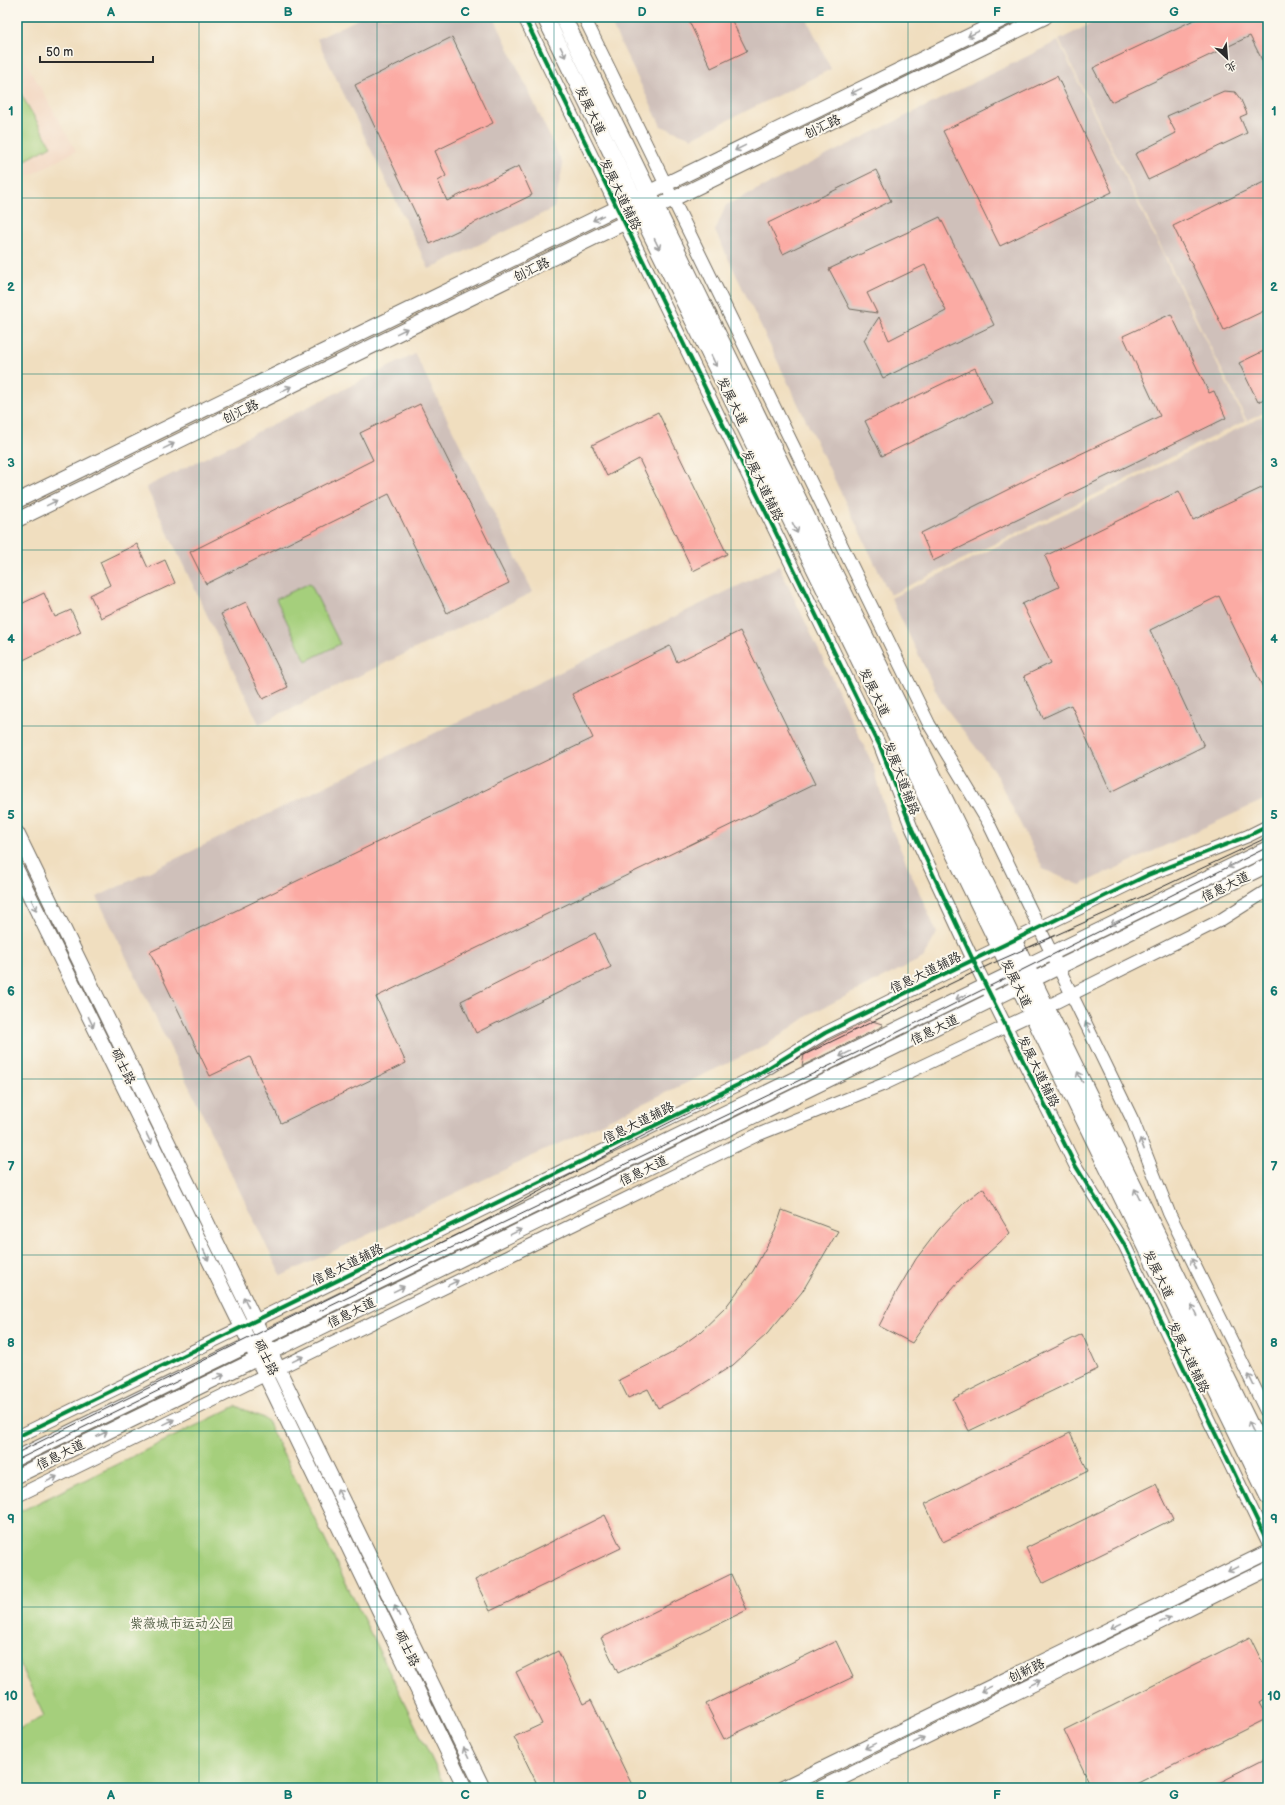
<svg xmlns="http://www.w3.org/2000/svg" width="1285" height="1805" viewBox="0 0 1285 1805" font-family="'Balsamiq Sans','LXGW WenKai TC',sans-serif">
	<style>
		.built { fill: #f2d4be }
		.industrial { fill: #cfc0ba }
		.green { fill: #a5cf7b; stroke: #687d53 }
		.building { fill: #fbaba4 }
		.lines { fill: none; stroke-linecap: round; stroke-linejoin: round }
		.minor-casing { stroke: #706a5f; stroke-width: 14 }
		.tertiary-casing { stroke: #706a5f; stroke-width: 16 }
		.secondary-casing { stroke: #706a5f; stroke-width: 18 }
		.minor { stroke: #fff; stroke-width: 12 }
		.tertiary { stroke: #fff; stroke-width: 14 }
		.secondary { stroke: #fff; stroke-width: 16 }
		.tram { stroke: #2b2b2b; stroke-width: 1 }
		.cycleway-casing { stroke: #fbf7ec; stroke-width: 6 }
		.cycleway { stroke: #00873e; stroke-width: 4 }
		.oneway { stroke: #a0a0a0 }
		.grid { fill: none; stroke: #0f766e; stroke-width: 1; stroke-opacity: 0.55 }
		.labels { text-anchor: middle; stroke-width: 4; stroke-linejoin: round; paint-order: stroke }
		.street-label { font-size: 13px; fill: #2b2b2b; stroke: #fbf7ec }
		.park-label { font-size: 13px; fill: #505c43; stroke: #fbf7ec }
		.neatline { fill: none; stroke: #0f766e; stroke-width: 1.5 }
		.grid-label { font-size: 13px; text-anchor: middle; font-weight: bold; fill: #0f766e }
	</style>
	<rect width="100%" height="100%" fill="#fbf7ec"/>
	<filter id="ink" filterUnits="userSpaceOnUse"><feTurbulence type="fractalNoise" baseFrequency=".025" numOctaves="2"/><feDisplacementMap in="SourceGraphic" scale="8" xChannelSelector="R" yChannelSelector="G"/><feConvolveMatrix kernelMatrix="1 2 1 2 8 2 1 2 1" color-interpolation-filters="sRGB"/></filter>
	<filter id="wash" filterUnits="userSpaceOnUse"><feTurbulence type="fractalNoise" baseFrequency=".012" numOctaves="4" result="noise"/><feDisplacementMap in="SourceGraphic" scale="16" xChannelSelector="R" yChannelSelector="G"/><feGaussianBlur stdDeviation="0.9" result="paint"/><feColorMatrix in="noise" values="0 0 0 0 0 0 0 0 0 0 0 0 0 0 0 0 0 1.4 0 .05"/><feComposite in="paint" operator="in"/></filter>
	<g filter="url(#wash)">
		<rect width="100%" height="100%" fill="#f0debf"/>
		<path class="built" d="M17 46 76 151 17 182Z"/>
		<path class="industrial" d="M362 17H494L563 165 554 208 429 269 317 39Z
			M608 17H806L831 69 692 138 661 126Z
			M1104 17H1268V411L1247 421 1059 40Z
			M1058 41 1245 421 890 595 715 231 726 205Z
			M415 354 533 592 259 724 146 487Z
			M1268 414V798L1080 885 1043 869 994 771 942 703 891 598Z
			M779 566 873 765 890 825 937 933 923 958 812 1013 768 1044 281 1276 97 897Z"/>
		<path class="green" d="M17 87 51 146 17 165Z
			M310 583 340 644 306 661 276 599Z
			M236 1406 266 1419 446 1788H17V1730L44 1716 17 1659V1513Z"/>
		<g id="blocks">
			<path class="building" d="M687 17H730L747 51 711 68Z
				M1200 17H1268V72L1250 36 1111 102 1093 68Z
				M452 37 493 123 435 151 446 176 438 181 447 201 519 166 532 195 430 244 355 85Z
				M1057 76 1112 192 1000 246 943 131Z
				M1224 91 1235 92 1241 100 1247 114 1240 117 1247 133 1148 180 1135 154 1176 133 1167 116Z
				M876 170 891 201 783 254 768 223Z
				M1268 180V309L1224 330 1173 226Z
				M940 217 994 325 883 378 864 340 879 317 889 340 946 311 925 265 867 293 877 313 850 309 829 269Z
				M1171 314 1209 393 1214 391 1226 418 933 561 921 533 1049 469 1160 416 1123 336Z
				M1268 349V397L1258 402 1239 363Z
				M975 368 992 403 882 456 865 421Z
				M420 404 509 583 447 613 389 494 206 584 190 552 373 460 360 433Z
				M658 412 727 554 693 571 639 459 607 476 592 445Z
				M1268 485V698L1219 596 1150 630 1204 746 1111 792 1071 705 1043 718 1024 676 1051 663 1022 604 1059 587 1045 556 1179 491 1193 520Z
				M137 544 148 568 165 560 175 583 101 618 90 595 110 585 100 562Z
				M44 593 55 617 71 610 81 632 17 663V606Z
				M246 602 288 687 263 699 221 614Z
				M740 631 815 784 376 997 406 1063 281 1123 250 1057 210 1076 150 952 593 738 572 694 670 646 677 662Z
				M595 933 611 967 476 1033 461 1001Z
				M869 1020 882 1024 883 1026 802 1066 804 1055 829 1040Z
				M983 1188 1010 1233 964 1275 938 1305 912 1343 879 1326 896 1293 916 1259 939 1229 965 1202Z
				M782 1210 838 1231 802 1292 767 1334 733 1365 690 1392 658 1408 648 1389 628 1398 619 1380 670 1354 699 1333 725 1308 753 1271 775 1231Z
				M1082 1334 1098 1369 969 1431 953 1399Z
				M1070 1433 1088 1471 943 1542 925 1504Z
				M1156 1484 1173 1519 1043 1583 1026 1548Z
				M605 1515 621 1548 490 1611 475 1580Z
				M731 1574 747 1610 618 1673 601 1638Z
				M1250 1637 1268 1674V1696L1259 1702 1268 1718 1128 1788H1092L1064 1730Z
				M836 1641 853 1677 724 1739 706 1704Z
				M558 1651 583 1704 591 1700 632 1785 625 1788H539L514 1737 542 1724 516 1672Z
				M1268 1758V1788H1209Z"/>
		</g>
	</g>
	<g filter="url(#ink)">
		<use href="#blocks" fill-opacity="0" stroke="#706a5f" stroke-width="1"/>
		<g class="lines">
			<g class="minor-casing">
				<path id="minor" d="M524 17 880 746 912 829 973 960 1075 1165 1124 1244 1268 1543
					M584 17 929 724 988 822 1133 1121 1169 1213 1268 1415
					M17 1437 752 1078 825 1033 944 974 1148 875 1248 836 1268 826
					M17 1496 757 1135 882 1085 1032 1014 1219 921 1268 890"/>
			</g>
			<g class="tertiary-casing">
				<path id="tertiary" d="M17 501 1008 17
					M17 520 1045 17
					M17 833 483 1788
					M17 870 257 1358 465 1788
					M17 1458 1268 848
					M17 1476 1268 865
					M783 1788 1268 1552
					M821 1788 1268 1569"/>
			</g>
			<g class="secondary-casing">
				<path id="secondary" d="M545 17 1268 1496
					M563 17 1268 1462"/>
			</g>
			<use href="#minor" class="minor"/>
			<use href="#tertiary" class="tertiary"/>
			<use href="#secondary" class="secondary"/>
			<path class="tram" d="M320 1311 856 1053 1268 847
				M17 1453 479 1224 631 1142 771 1071 989 965 1139 898 1268 837
				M17 1460 180 1380"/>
			<g class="cycleway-casing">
				<path id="cycleway" d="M524 17 880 746 912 829 973 960 1075 1165 1124 1244 1268 1543
					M17 1437 752 1078 825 1033 944 974 1148 875 1248 836 1268 826"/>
			</g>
			<use href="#cycleway" class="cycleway"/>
		</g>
		<defs><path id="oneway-shaft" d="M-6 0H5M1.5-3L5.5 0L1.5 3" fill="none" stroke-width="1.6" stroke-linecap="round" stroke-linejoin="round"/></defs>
		<g class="oneway">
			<use href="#oneway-shaft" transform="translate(973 34) rotate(154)"/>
			<use href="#oneway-shaft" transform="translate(563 52) rotate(64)"/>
			<use href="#oneway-shaft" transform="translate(856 91) rotate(154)"/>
			<use href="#oneway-shaft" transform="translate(740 148) rotate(154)"/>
			<use href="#oneway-shaft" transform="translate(598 218) rotate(154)"/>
			<use href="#oneway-shaft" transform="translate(657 244) rotate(64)"/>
			<use href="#oneway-shaft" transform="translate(402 331) rotate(-26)"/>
			<use href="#oneway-shaft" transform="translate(714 361) rotate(64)"/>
			<use href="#oneway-shaft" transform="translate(286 389) rotate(-26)"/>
			<use href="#oneway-shaft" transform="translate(169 446) rotate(-26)"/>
			<use href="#oneway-shaft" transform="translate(52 503) rotate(-26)"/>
			<use href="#oneway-shaft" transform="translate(795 528) rotate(64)"/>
			<use href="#oneway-shaft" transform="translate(1233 865) rotate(154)"/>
			<use href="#oneway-shaft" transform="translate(34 905) rotate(64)"/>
			<use href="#oneway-shaft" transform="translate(1116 922) rotate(154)"/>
			<use href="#oneway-shaft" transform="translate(961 997) rotate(154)"/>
			<use href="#oneway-shaft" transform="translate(91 1022) rotate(64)"/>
			<use href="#oneway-shaft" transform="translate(1088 1027) rotate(-116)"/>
			<use href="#oneway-shaft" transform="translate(845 1054) rotate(154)"/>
			<use href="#oneway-shaft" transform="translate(1080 1077) rotate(-116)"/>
			<use href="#oneway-shaft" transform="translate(149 1139) rotate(64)"/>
			<use href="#oneway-shaft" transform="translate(1142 1144) rotate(-111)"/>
			<use href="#oneway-shaft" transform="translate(1137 1194) rotate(-116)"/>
			<use href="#oneway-shaft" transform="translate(516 1232) rotate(-26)"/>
			<use href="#oneway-shaft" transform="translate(206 1255) rotate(64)"/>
			<use href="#oneway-shaft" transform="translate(1194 1264) rotate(-116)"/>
			<use href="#oneway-shaft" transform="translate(453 1283) rotate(-26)"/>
			<use href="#oneway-shaft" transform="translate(399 1289) rotate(-26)"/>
			<use href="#oneway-shaft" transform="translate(246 1302) rotate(-116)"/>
			<use href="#oneway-shaft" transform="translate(1194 1310) rotate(-116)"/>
			<use href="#oneway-shaft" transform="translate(298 1359) rotate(-26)"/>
			<use href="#oneway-shaft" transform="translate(219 1377) rotate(-26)"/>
			<use href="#oneway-shaft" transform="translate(1251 1380) rotate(-116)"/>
			<use href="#oneway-shaft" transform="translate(169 1422) rotate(-26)"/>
			<use href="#oneway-shaft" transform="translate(1251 1427) rotate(-116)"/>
			<use href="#oneway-shaft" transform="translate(102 1434) rotate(-26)"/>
			<use href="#oneway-shaft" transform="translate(52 1479) rotate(-26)"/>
			<use href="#oneway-shaft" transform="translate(340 1494) rotate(-116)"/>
			<use href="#oneway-shaft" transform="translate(1233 1569) rotate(154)"/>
			<use href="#oneway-shaft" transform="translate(397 1611) rotate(-116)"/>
			<use href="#oneway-shaft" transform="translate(1165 1620) rotate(-26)"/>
			<use href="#oneway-shaft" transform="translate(1116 1626) rotate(154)"/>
			<use href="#oneway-shaft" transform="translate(1035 1683) rotate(-26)"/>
			<use href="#oneway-shaft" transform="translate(986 1689) rotate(154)"/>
			<use href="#oneway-shaft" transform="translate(919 1740) rotate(-26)"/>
			<use href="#oneway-shaft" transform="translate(870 1746) rotate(154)"/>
			<use href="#oneway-shaft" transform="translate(466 1753) rotate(-116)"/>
		</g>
	</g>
	<path class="grid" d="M199 17V1788M377 17V1788M554 17V1788M731 17V1788M908 17V1788M1086 17V1788M17 198H1268M17 374H1268M17 550H1268M17 726H1268M17 902H1268M17 1079H1268M17 1255H1268M17 1431H1268M17 1607H1268"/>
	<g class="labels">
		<g class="street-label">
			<text transform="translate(591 110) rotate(64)" y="5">发展大道</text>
			<text transform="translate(822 126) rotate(-26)" y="5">创汇路</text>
			<text transform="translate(621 194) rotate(64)" y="5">发展大道辅路</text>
			<text transform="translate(531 269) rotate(-26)" y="5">创汇路</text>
			<text transform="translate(733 401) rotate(64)" y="5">发展大道</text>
			<text transform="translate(240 411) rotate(-26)" y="5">创汇路</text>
			<text transform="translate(763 485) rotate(64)" y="5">发展大道辅路</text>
			<text transform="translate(875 692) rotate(64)" y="5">发展大道</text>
			<text transform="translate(902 778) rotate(69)" y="5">发展大道辅路</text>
			<text transform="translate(1225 886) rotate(-26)" y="5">信息大道</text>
			<text transform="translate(925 972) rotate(-26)" y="5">信息大道辅路</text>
			<text transform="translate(1017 983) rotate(64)" y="5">发展大道</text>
			<text transform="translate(934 1029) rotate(-26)" y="5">信息大道</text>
			<text transform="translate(124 1066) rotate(64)" y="5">硕士路</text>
			<text transform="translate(1039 1071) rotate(64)" y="5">发展大道辅路</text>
			<text transform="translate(638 1122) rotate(-26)" y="5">信息大道辅路</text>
			<text transform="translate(643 1170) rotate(-26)" y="5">信息大道</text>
			<text transform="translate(347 1264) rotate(-26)" y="5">信息大道辅路</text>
			<text transform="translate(1159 1274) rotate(64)" y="5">发展大道</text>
			<text transform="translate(351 1312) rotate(-26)" y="5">信息大道</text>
			<text transform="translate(267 1357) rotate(64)" y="5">硕士路</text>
			<text transform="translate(1189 1357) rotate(64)" y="5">发展大道辅路</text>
			<text transform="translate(60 1454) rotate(-26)" y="5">信息大道</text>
			<text transform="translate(408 1648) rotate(64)" y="5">硕士路</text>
			<text transform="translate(1026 1670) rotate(-26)" y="5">创新路</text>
		</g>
		<g class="park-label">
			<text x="182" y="1628">紫薇城市运动公园</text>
		</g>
	</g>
	<rect width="1285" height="1805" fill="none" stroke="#fbf7ec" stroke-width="44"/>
	<g transform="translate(1227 58) rotate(154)" stroke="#fbf7ec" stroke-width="3" paint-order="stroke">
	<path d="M0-3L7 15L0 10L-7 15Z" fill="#2b2b2b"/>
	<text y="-6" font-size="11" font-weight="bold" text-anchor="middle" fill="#2b2b2b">北</text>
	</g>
	<path d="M40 56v6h113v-6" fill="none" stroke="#2b2b2b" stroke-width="2"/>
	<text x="46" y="56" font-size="12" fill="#2b2b2b" stroke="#fbf7ec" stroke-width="3" paint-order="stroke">50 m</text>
	<rect x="22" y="22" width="1241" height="1761" class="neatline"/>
	<g class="grid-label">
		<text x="111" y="16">A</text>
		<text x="288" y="16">B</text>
		<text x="465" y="16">C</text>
		<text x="642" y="16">D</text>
		<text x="820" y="16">E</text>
		<text x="997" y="16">F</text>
		<text x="1174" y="16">G</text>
		<text x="11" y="115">1</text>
		<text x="1274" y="115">1</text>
		<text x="11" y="291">2</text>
		<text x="1274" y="291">2</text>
		<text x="11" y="467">3</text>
		<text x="1274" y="467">3</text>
		<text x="11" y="643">4</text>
		<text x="1274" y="643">4</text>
		<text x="11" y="819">5</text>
		<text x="1274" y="819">5</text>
		<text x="11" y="995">6</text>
		<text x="1274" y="995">6</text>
		<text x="11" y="1171">7</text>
		<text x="1274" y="1171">7</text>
		<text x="11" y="1347">8</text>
		<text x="1274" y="1347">8</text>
		<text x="11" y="1523">9</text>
		<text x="1274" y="1523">9</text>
		<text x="11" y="1700">10</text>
		<text x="1274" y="1700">10</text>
		<text x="111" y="1799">A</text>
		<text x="288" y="1799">B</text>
		<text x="465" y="1799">C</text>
		<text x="642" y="1799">D</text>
		<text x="820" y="1799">E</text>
		<text x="997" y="1799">F</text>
		<text x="1174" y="1799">G</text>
	</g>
</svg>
